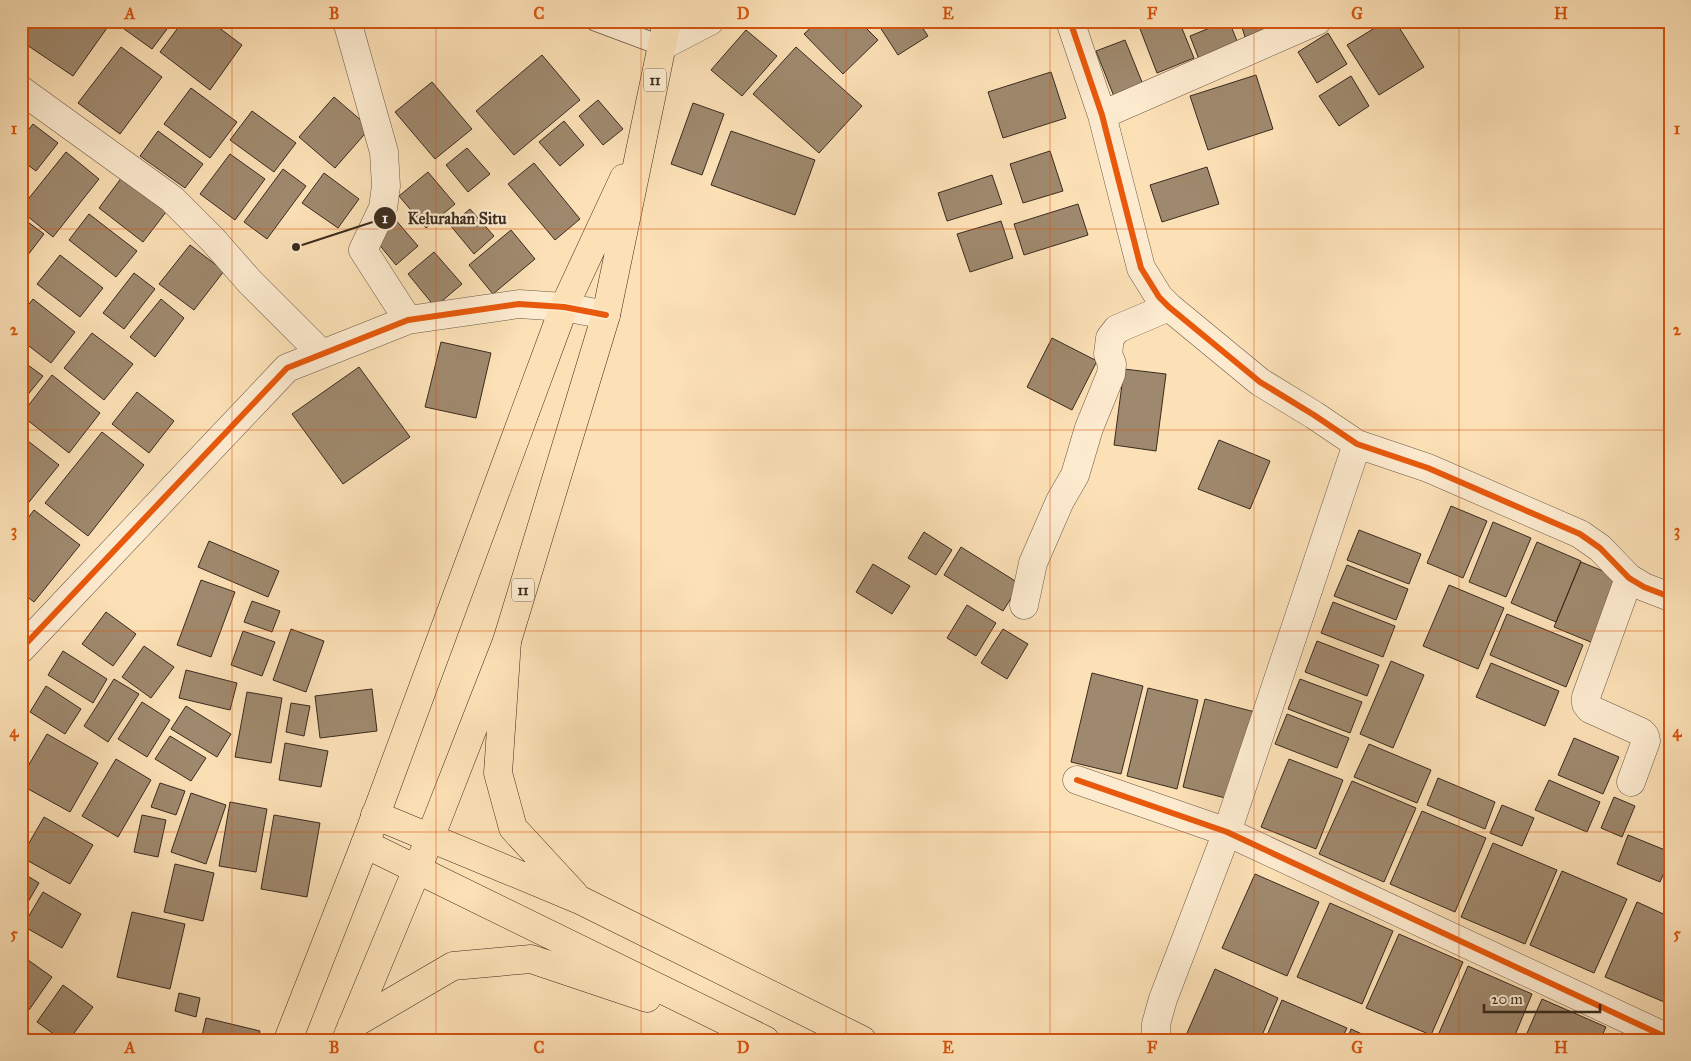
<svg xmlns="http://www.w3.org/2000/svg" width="1691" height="1061" viewBox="0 0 1691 1061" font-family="'IM FELL Great Primer',serif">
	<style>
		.building { fill: #9f896e; stroke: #3a2b1f }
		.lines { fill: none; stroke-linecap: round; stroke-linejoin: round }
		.service-casing { stroke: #6a5845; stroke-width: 21 }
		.minor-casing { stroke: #6a5845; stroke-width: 29 }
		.trunk-casing { stroke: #3a2b1f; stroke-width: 29 }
		.motorway-casing { stroke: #3a2b1f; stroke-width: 29 }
		.service { stroke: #fdebd0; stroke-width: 19 }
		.minor { stroke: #fdebd0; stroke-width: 28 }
		.trunk { stroke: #fce0b6; stroke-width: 28 }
		.motorway { stroke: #fce0b6; stroke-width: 28 }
		.cycleway-casing { stroke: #fdebd0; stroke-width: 9 }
		.cycleway { stroke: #e8590c; stroke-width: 6 }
		.grid { fill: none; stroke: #d7540e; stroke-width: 1; stroke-opacity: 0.55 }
		.labels { text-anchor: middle; stroke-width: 4.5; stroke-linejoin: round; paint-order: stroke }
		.shield { fill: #fdebd0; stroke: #746554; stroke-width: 1 }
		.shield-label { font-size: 14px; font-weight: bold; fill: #3a2b1f }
		.leader { fill: none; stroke: #3a2b1f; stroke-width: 2 }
		.callout-dot { fill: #3a2b1f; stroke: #fdebd0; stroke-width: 2 }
		.mark-label { font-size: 15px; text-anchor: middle; font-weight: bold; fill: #fff }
		.callout-label { font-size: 16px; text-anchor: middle; font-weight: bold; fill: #3a2b1f; stroke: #fdebd0; stroke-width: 4.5; stroke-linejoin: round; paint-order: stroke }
		.neatline { fill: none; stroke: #d7540e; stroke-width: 2 }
		.grid-label { font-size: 16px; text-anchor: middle; font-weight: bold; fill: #d7540e }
	</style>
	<rect width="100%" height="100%" fill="#fce0b6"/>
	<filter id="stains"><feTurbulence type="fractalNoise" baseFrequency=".004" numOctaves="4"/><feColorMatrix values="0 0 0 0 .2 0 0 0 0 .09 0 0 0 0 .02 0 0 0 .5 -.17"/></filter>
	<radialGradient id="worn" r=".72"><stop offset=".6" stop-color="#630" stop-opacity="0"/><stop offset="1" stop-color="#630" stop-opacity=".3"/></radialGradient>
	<path class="building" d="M21 21H97L107 28 73 76 21 41Z
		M124 21H173L152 49 120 26Z
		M183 21H210L242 45 210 90 160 52Z
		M818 21H859L878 40 843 74 804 34Z
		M876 21H918L928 36 898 55Z
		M925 21H936L927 26Z
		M1137 21H1179L1194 58 1157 73Z
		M1227 21H1229L1239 46 1200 62 1190 36Z
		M1240 21H1278L1279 28 1245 37Z
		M1386 21H1395L1424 67 1379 95 1347 45Z
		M746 30 777 56 742 96 711 70Z
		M1328 33 1347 64 1317 83 1298 52Z
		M1125 40 1144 87 1115 99 1096 51Z
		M121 47 162 77 120 134 78 103Z
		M796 47 862 106 819 153 753 94Z
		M542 55 580 100 514 155 476 111Z
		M1051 72 1066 118 1003 138 988 92Z
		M1256 75 1273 129 1208 150 1190 96Z
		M1351 76 1369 106 1339 126 1319 96Z
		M432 82 472 129 435 159 395 112Z
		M191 88 237 122 210 158 164 124Z
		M334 97 370 128 335 168 299 137Z
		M598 100 623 129 603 145 579 116Z
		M693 103 724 114 702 175 671 164Z
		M21 110 29 116 21 125Z
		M252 111 296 143 274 172 230 140Z
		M564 121 584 145 560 166 539 142Z
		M33 124 58 143 36 171 21 160V139Z
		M158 131 203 164 185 188 140 156Z
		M731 131 815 160 795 215 711 185Z
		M467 148 490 174 468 192 446 165Z
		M1050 151 1063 191 1023 203 1010 164Z
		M66 152 99 179 53 237 21 211V208Z
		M230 154 265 179 235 220 200 194Z
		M534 163 580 219 555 240 508 184Z
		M1207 167 1219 204 1162 222 1150 185Z
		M283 169 306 186 267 239 244 222Z
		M428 172 455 204 426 228 399 196Z
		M324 173 359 199 338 228 302 203Z
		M992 175 1002 204 947 221 938 193Z
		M122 177 166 212 143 242 99 208Z
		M1078 204 1088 235 1024 255 1014 224Z
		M470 209 494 236 474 254 450 225Z
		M89 214 137 251 116 277 69 240Z
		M21 217 44 234 21 264Z
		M394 218 418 246 396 265 372 236Z
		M1001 221 1013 258 970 272 957 234Z
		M511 230 535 259 493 294 469 265Z
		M190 245 224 271 194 310 159 284Z
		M434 252 462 284 435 307 408 274Z
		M60 255 103 288 80 317 37 284Z
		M134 273 155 289 124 329 103 313Z
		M33 299 75 332 51 363 21 340V314Z
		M161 299 184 318 155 357 130 337Z
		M92 333 133 364 104 400 64 368Z
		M1052 338 1097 361 1072 410 1027 387Z
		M441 342 491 353 476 418 425 407Z
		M21 360 43 376 21 403Z
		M359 367 410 437 343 484 292 414Z
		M1124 369 1166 374 1156 451 1114 445Z
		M52 375 100 413 69 453 21 415Z
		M137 392 174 421 149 453 112 424Z
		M102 432 144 465 88 536 45 503Z
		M1219 440 1270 461 1250 509 1198 489Z
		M28 441 59 465 21 512V450Z
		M1451 506 1487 521 1463 578 1427 563Z
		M34 510 80 545 34 602 21 592V527Z
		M1493 522 1531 538 1506 597 1469 582Z
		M1359 530 1421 554 1409 584 1347 560Z
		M924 532 952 550 936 575 908 558Z
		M209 541 279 571 268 597 198 567Z
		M1537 542 1581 561 1556 622 1511 603Z
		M961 547 1020 584 1003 611 944 575Z
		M1581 562 1620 578 1593 643 1554 627Z
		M873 564 910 586 892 614 856 592Z
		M1347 565 1408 589 1396 620 1334 596Z
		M201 580 235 592 211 657 177 645Z
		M1449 585 1504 608 1478 669 1423 646Z
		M252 601 280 611 272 632 244 622Z
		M1333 602 1395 626 1383 657 1321 633Z
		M967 605 996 623 976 656 947 638Z
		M106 612 136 634 113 666 82 644Z
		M1507 614 1583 645 1566 687 1490 655Z
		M291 629 324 641 306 692 273 680Z
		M1003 629 1028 644 1007 679 981 663Z
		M243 631 275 642 262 676 231 665Z
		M1317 641 1379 665 1367 696 1305 672Z
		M144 646 174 667 151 698 122 677Z
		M63 651 107 679 93 703 48 675Z
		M1391 661 1424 675 1393 748 1360 734Z
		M1491 663 1559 691 1545 726 1476 697Z
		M186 670 237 683 230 710 179 698Z
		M1092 673 1143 686 1121 774 1071 762Z
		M114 679 139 694 108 742 84 726Z
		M1300 679 1362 702 1350 733 1288 709Z
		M46 686 81 709 65 734 30 712Z
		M1148 688 1198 700 1177 789 1127 776Z
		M372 689 377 731 320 738 315 696Z
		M247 692 282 698 271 763 235 757Z
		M1205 699 1255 712 1233 800 1183 787Z
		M142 702 170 720 147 757 118 739Z
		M291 703 310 706 304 736 286 732Z
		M186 706 231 734 217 757 171 729Z
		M1287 714 1349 738 1337 768 1275 744Z
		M47 734 98 763 70 812 21 785V778Z
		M170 736 206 758 191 781 155 759Z
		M1574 738 1619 757 1603 794 1558 775Z
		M285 743 328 751 321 787 279 780Z
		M1369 744 1431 770 1417 803 1354 777Z
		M116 759 151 780 118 837 82 816Z
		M1289 759 1343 780 1316 849 1261 827Z
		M1438 778 1495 802 1485 829 1427 805Z
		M1549 780 1600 802 1587 832 1535 810Z
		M1352 781 1416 808 1384 882 1319 854Z
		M160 783 185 791 176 815 151 807Z
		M191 793 226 805 206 864 171 852Z
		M1614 797 1635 806 1622 837 1601 828Z
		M230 802 267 809 256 872 219 866Z
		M1502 805 1534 818 1522 846 1490 833Z
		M1422 811 1486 838 1455 912 1390 884Z
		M142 815 166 820 158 857 134 852Z
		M274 815 320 823 307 897 261 889Z
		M44 817 93 845 70 884 21 857Z
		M21 824 27 828 21 838Z
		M1628 835 1670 852V858L1660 882 1617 864Z
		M1493 843 1557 870 1525 944 1461 917Z
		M175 864 214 873 203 921 164 912Z
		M1562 871 1627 899 1594 973 1530 945Z
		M21 872 39 883 21 914Z
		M1255 874 1319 902 1287 976 1222 948Z
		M43 892 81 914 62 948 23 926Z
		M1637 902 1670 917 1669 1004 1605 977Z
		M1330 903 1393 931 1362 1004 1297 977Z
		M132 912 185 924 170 989 117 977Z
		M1399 934 1463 962 1431 1035 1366 1008Z
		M21 955 52 977 29 1010 21 1004Z
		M1468 966 1532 994 1513 1040H1436Z
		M1215 969 1278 998 1260 1040H1184Z
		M63 985 93 1007 69 1040H62L37 1022Z
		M179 993 200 998 196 1017 175 1011Z
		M1542 999 1606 1027 1600 1040H1524Z
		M1282 1000 1347 1028 1341 1040H1265Z
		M206 1018 260 1031 258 1040H201Z
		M1351 1029 1375 1040H1347Z
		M29 1033 38 1040H24Z
		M1611 1034 1624 1040H1608Z
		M592 1035 640 1040H591Z"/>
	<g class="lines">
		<g class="service-casing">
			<path id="service" d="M595 21 662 46"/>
		</g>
		<g class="minor-casing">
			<path id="minor" d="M347 21 384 152 386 186 383 208 363 250 408 320
				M1070 21 1102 115 1141 268 1159 297 1169 307 1260 382 1314 415 1357 444 1428 468 1580 534 1600 548 1629 578 1644 587 1670 597
				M662 46 710 21
				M21 90 172 199 213 240 250 282 322 354
				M1102 115 1317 21
				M1629 578 1586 697V704L1590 709 1641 732 1645 736 1646 741 1631 782
				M1024 605 1033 563 1060 501 1075 475 1089 428 1111 374 1112 364 1108 354 1110 338 1117 329 1169 307
				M21 649 287 368 408 320 519 304 564 307 606 315
				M1077 780 1227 832 1670 1039
				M1156 1040V1024L1163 999 1227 832 1357 444"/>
		</g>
		<g class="trunk-casing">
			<path id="trunk" d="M288 1040 365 844 564 307 624 178
				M346 1040 430 838 507 641 606 315 667 21"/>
		</g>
		<g class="motorway-casing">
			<path id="motorway" d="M507 641 498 773 513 828 574 894
				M375 815 580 900 862 1040
				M365 844 765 1040
				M352 1025 453 966 531 959 647 998"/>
		</g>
		<use href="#service" class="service"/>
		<use href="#minor" class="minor"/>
		<use href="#trunk" class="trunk"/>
		<use href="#motorway" class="motorway"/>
		<g class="cycleway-casing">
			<path id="cycleway" d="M1070 21 1102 115 1141 268 1159 297 1169 307 1260 382 1314 415 1357 444 1428 468 1580 534 1600 548 1629 578 1644 587 1670 597
				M21 649 287 368 408 320 519 304 564 307 606 315
				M1077 780 1227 832 1670 1039"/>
		</g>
		<use href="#cycleway" class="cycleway"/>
	</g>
	<path class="grid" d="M232 21V1040M436 21V1040M641 21V1040M846 21V1040M1050 21V1040M1254 21V1040M1459 21V1040M21 229H1670M21 430H1670M21 631H1670M21 832H1670"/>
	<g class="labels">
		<g class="shield">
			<rect x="644" y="68.5" width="22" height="23" rx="4"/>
			<rect x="512" y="578.5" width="22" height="23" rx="4"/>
		</g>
		<g class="shield-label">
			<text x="655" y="85">11</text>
			<text x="523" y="595">11</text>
		</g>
	</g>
	<path class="leader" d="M296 247L385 218"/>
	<g class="callout-dot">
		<circle cx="296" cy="247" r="5"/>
		<circle cx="385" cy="218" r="12"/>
	</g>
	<g class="mark-label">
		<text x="385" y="223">1</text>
	</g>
	<g class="callout-label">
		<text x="457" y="224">Kelurahan Situ</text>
	</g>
	<rect width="1691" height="1061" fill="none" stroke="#fce0b6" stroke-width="55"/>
	<path d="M1484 1004v8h116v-8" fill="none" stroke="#3a2b1f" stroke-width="2.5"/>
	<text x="1491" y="1004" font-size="15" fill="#3a2b1f" stroke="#fdebd0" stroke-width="4" paint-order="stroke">20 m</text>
	<rect x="28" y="28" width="1636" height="1006" class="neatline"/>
	<g class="grid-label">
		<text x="130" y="19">A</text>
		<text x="334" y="19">B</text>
		<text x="539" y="19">C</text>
		<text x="743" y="19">D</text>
		<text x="948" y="19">E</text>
		<text x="1152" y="19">F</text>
		<text x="1357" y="19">G</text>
		<text x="1561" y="19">H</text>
		<text x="14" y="134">1</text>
		<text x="1677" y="134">1</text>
		<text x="14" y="335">2</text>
		<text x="1677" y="335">2</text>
		<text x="14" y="536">3</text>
		<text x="1677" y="536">3</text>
		<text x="14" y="737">4</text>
		<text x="1677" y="737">4</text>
		<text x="14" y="939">5</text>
		<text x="1677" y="939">5</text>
		<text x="130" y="1053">A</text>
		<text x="334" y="1053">B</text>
		<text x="539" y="1053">C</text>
		<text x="743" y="1053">D</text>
		<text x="948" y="1053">E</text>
		<text x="1152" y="1053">F</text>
		<text x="1357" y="1053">G</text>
		<text x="1561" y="1053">H</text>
	</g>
	<rect width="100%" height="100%" filter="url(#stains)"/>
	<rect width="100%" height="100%" fill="url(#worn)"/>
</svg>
